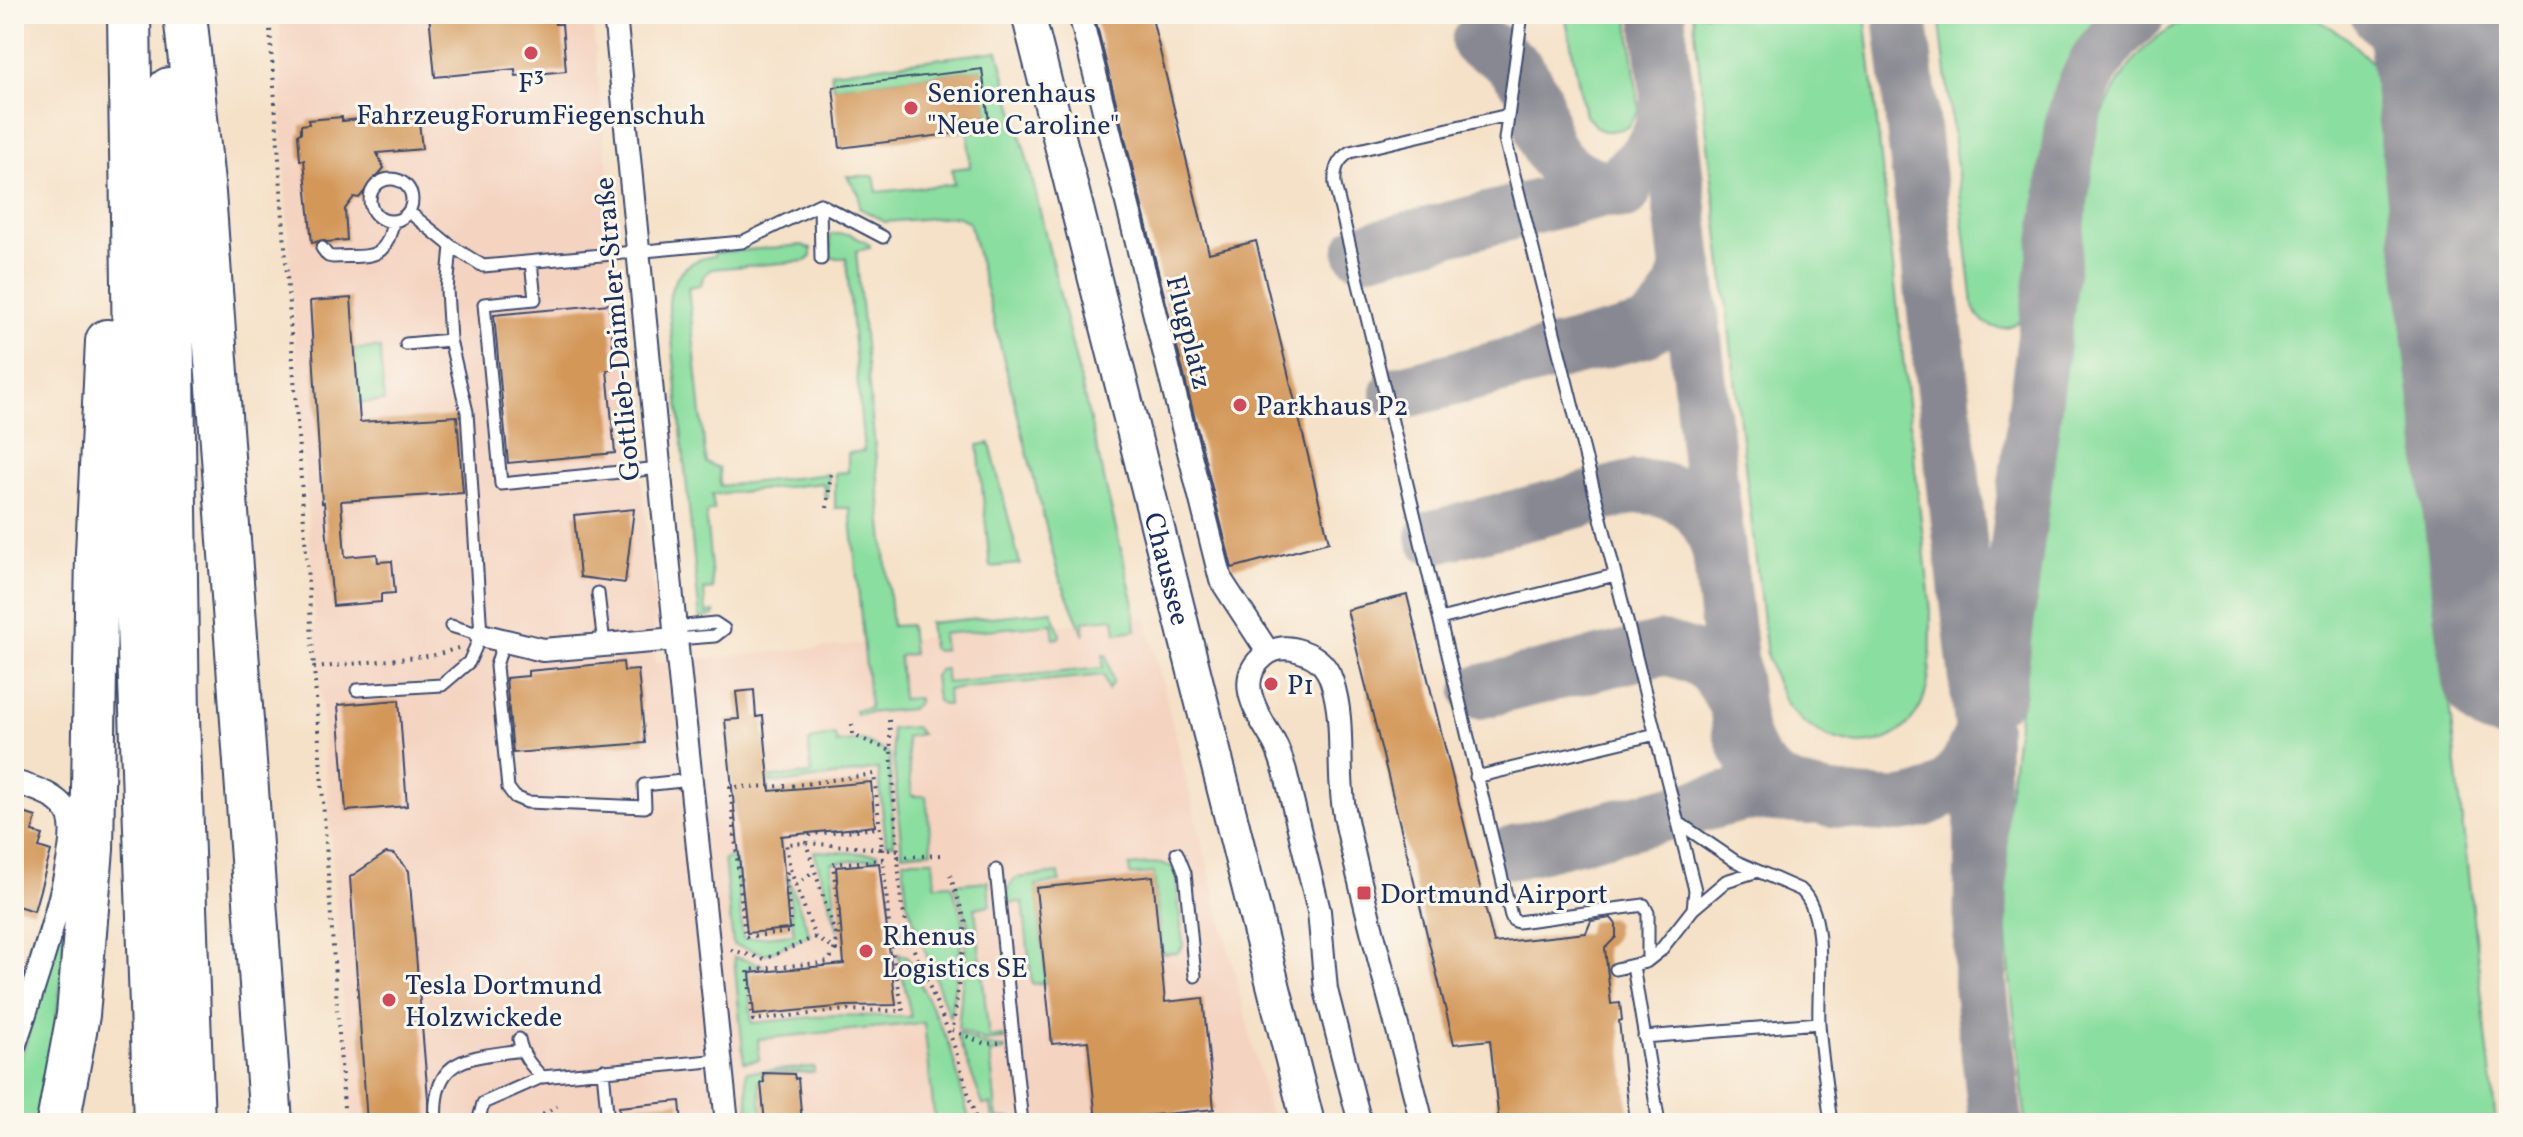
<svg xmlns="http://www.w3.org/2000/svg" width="2523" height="1137" viewBox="0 0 2523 1137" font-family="Vollkorn,serif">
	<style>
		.built { fill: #f4d3c0 }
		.green { fill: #8ade9f; stroke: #52867e; stroke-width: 2 }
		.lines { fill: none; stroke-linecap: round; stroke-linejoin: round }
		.taxiway { stroke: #888892; stroke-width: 54 }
		.runway { stroke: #888892; stroke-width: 136 }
		.building { fill: #d39758 }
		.lane-casing { stroke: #3c4a6e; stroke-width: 15 }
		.street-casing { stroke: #3c4a6e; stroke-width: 26 }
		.secondary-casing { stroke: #3c4a6e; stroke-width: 36 }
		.highway-casing { stroke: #3c4a6e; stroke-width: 46 }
		.path { stroke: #3c4a6e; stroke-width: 4; stroke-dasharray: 2 6; stroke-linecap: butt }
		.lane { stroke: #fff; stroke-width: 11 }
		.street { stroke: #fff; stroke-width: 22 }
		.secondary { stroke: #fff; stroke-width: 32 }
		.highway { stroke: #fff; stroke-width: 42 }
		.poi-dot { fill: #d1495b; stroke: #fbf7ec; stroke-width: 3 }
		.labels { text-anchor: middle; stroke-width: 6; stroke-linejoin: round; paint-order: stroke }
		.poi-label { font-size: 28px; fill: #1b2f5e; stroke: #fbf7ec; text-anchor: start }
		.street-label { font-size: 28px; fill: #1b2f5e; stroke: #fbf7ec }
	</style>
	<rect width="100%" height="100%" fill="#fbf7ec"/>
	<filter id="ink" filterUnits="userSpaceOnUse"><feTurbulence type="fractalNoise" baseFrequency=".0125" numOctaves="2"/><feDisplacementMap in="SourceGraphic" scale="16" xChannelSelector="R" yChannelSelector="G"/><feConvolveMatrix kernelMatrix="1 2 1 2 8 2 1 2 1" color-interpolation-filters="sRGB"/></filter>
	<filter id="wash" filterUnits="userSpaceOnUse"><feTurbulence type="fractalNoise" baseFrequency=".006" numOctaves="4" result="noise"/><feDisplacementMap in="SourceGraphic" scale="32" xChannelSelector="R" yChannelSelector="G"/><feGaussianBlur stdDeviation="1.8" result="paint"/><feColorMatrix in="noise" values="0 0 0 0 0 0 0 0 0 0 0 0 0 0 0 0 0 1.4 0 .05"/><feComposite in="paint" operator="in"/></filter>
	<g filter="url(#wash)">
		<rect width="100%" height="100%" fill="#f5e1c7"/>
		<path class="built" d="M280 14H592L611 205 655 603V663L1146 617 1272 1123H351L291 280 281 109Z"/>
		<path class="green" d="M1565 14H1628L1639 110 1628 127C1618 130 1603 135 1595 126 1592 122 1589 118 1585 116Z
			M1693 14H1865L1931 611C1930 641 1934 682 1919 709 1890 762 1822 749 1789 707 1778 692 1773 673 1767 656Z
			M1939 14H2114L2083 51 2065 85 2056 122 2029 303 2020 321C2000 334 1981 328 1973 304Z
			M2213 14H2300C2334 23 2354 44 2378 69L2496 1123H2026L2010 980 2006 919 2007 810 2093 136C2108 98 2130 54 2166 31 2180 22 2198 18 2213 14Z
			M998 51 1031 174 1133 600 1136 630 1116 633 1114 618 1083 621 1084 636 1058 574 969 222 957 216 885 222 859 208V194L847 176H874L877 192 954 184 952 169 970 167 968 131 990 129 982 69 833 87 831 72Z
			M830 234H850L870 245V248L856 251 892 626 910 625 913 654 899 656 902 699 918 698V703L911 709 856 714 855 710 870 708 850 508H835V473L848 472V453L864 451 846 258H831Z
			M802 245 811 249V257L806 261 711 269 703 277 701 285 688 287 706 463 719 468 720 486 828 474V498H825L823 483 712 495 714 510 707 512 706 516 713 589 704 590 706 613 715 612V615L700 619 669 309C668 279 685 260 714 256L715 253Z
			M380 348 384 401 358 403 354 349Z
			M990 443V444L1020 564 990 567 978 445Z
			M1052 611 1060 634 1059 638 1054 639 1052 624 942 634 944 650 936 651 932 648 929 623Z
			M1103 654 1107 656 1113 682 1108 690 1104 675 947 690 948 705H944L937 701 934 676 939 670 945 669 947 683 1103 668Z
			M915 727 921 734 906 737 912 796H926L932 851 902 854 891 729Z
			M835 735 837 743 862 740 889 753 894 844 886 843 878 769 795 782H767L766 778 811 774 809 744 811 740Z
			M814 851 878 854V858L831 863 838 931Z
			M735 858 743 939 794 934 787 875 810 935 766 954 733 945 724 859Z
			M903 860H933L935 885 951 884 964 923 950 1018 907 902Z
			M1161 863 1172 867 1176 876 1183 946 1177 953 1162 954 1154 873 1130 875 1129 866Z
			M1059 873 1060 882 1036 885 1046 983 1032 984 1023 902 1008 903V888L1016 878Z
			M988 881 990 905 975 908 989 1037 1004 1036V1039L985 1041 958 1029 968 923 955 884Z
			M74 883 43 1123H14V1081Z
			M898 954 907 956 950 1046 970 1123H935L924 1023 758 1039 759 1060 744 1062 734 957 764 965 747 968 752 1023 834 1015 911 1017Z
			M959 1033 986 1046 1005 1048V1051L990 1053 997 1119 1010 1118 1011 1123H987L993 1120 991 1104 983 1105 958 1038Z
			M814 1067V1072L763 1073V1079L759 1081 763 1123H750L746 1072Z"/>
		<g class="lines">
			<path class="taxiway" d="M1658 14 1739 729C1757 791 1801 797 1858 803 1888 806 1913 809 1940 792 1964 778 1974 752 1983 727
				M1900 14 1982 732 1980 985 1996 1123
				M2377 14 2416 55 2447 121
				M1478 42C1501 52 1521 69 1532 92 1539 106 1540 124 1545 140 1556 172 1593 187 1624 192
				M1361 251 1607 189C1640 168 1665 141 1667 100
				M1398 393 1644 331C1669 315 1681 295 1687 266
				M1433 537 1635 487C1678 485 1707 509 1718 549
				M1479 692 1662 648C1706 656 1720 670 1737 710
				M1998 695 2071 126C2082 80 2101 44 2139 14
				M1514 852 1742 795 1764 794 1809 798"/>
			<path class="runway" d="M2434 14 2509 671"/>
		</g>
		<g id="blocks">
			<path class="building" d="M429 14H554L555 24H562L566 71 516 76 515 69 435 77Z
				M1094 14H1151L1209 253 1256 241 1329 542 1232 568Z
				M982 69 990 129 840 148 833 87Z
				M418 112 422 149 377 153 384 168 359 198 354 197 345 209 347 240 327 242 322 240 312 243 304 160H300L298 134 301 133V125L309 124 308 120 342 117V121Z
				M351 298 360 422 457 416 463 493 341 501 345 557 377 554 378 562 392 561 395 593 381 594V602L333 606 324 502 322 503 310 301Z
				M609 304 615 369 607 370 615 453 508 463 494 315Z
				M634 509 625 583 580 577 574 515Z
				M1407 595 1494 943 1586 933 1591 921 1611 918 1616 924V937L1605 948 1611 1004 1620 1003 1622 1020 1619 1021 1630 1123H1499L1490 1040 1454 1044 1347 610Z
				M623 662 624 671 638 670 645 743 513 753 506 678 528 676V671Z
				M754 690 756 717 763 716 770 791 871 782 875 826 781 836 789 929 747 933 725 720 739 719 736 692Z
				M399 700 407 806 346 811 338 705Z
				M14 810 36 817 32 832 43 835 39 847 51 851 34 911 14 905V858L22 830 14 828Z
				M386 853 394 854 409 871 428 1098V1123H367L350 877Z
				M879 863 896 1005 846 1006 754 1015 750 973 844 964 836 867Z
				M1153 876 1165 1002 1203 998 1214 1109 1096 1121 1088 1041 1052 1044 1036 888Z
				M763 1073 794 1074 795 1079 798 1078 802 1123H765L761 1083 764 1082Z
				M680 1101 682 1123H621L619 1107Z"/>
		</g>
	</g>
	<g filter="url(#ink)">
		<use href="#blocks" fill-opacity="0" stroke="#3c4a6e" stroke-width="2"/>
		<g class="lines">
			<g class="lane-casing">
				<path id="lane" d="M1522 14 1505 139 1695 890 1693 909 1660 951 1646 962 1616 969
					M1508 115 1350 152C1337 160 1334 170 1335 185L1511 916 1513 920 1518 922 1644 905 1648 913V960
					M370 200a21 21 0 1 1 42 0a21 21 0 1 1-42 0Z
					M820 204 883 237
					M820 204 821 259
					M409 212 451 246 483 266 742 242 820 204
					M322 248 328 256 333 257C369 255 386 263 393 221
					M531 262 535 299 484 304 501 484 660 468
					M406 344 450 340
					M598 593 604 644
					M1440 619 1615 575
					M451 626 481 635
					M675 627 715 623 724 629 715 636 676 639
					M504 640 496 666 508 788 515 797 527 802 645 807 644 785 691 780
					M357 690 442 685 469 662 481 635 467 412 450 340 447 290 451 246
					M1476 777 1656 734
					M1679 823 1735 861 1801 890C1829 916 1817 988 1819 1023 1821 1057 1827 1090 1831 1123
					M1177 853 1185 873 1195 976
					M996 870 1022 1123
					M1693 909 1726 881 1758 871
					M1633 966 1659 1123
					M1644 1037 1819 1023
					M519 1039C522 1055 530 1065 542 1077
					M603 1070 608 1123
					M436 1123C431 1056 468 1058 521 1050
					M478 1123 483 1103 542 1077 721 1060"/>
			</g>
			<g class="street-casing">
				<path id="street" d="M615 14 676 639 727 1123
					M1080 14 1221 580 1268 652
					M481 635 543 650 676 639
					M14 782C35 788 60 795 69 816 83 849 27 1006 14 1047
					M1360 1123 1326 990 1319 911 1285 771C1282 761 1279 751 1274 742 1260 717 1232 681 1264 656 1272 649 1283 647 1293 649 1313 654 1326 662 1332 682 1346 725 1336 772 1345 815 1366 919 1397 1021 1422 1123"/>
			</g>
			<g class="secondary-casing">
				<g id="secondary">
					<path id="s1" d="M1028 14 1308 1123"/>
				</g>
			</g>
			<g class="highway-casing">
				<path id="highway" d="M129 14 138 622 155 1123
					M185 14 204 193 271 1123
					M169 89 178 718 193 1123
					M58 1123 78 1015 92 849 97 553 107 341"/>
			</g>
			<path class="path" d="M269 14 314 668
				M827 508 831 473
				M889 720 901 902 911 943 953 1042 977 1123
				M852 724 853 735 891 751
				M898 851 882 849 891 945 911 943
				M898 857 941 855
				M883 860 833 864C836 897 847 933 828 962L748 970 753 1020 846 1010 903 1011 891 945
				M950 875 966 923 953 1029
				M796 885 814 871
				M815 937 836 950 835 934 806 843 811 834 880 828
				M731 950 765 959 815 937 790 869 786 844 806 843 882 849 874 774 790 786 730 787 745 937 791 932 786 874 790 869
				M952 1030 985 1044 999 1043
				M345 1123 314 668 436 655 458 648
				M529 1123 557 1106"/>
			<use href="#lane" class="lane"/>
			<use href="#street" class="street"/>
			<use href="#secondary" class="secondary"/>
			<use href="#highway" class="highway"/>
		</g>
	</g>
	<g class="poi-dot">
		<circle cx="531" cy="53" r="8"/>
		<circle cx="911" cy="108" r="8"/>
		<circle cx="1240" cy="405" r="8"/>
		<circle cx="1271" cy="684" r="8"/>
		<rect x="1356" y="885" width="16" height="16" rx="4"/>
		<circle cx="866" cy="951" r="8"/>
		<circle cx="389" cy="1000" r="8"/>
	</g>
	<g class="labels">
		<g class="poi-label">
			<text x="531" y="92" text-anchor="middle">F³<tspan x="531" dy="32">FahrzeugForumFiegenschuh</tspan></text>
			<text x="927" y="102">Seniorenhaus<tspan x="927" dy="32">"Neue Caroline"</tspan></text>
			<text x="1256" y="415">Parkhaus P2</text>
			<text x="1287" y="694">P1</text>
			<text x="1380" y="903">Dortmund Airport</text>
			<text x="882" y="945">Rhenus<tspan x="882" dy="32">Logistics SE</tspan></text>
			<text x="405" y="994">Tesla Dortmund<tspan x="405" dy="32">Holzwickede</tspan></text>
		</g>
		<g class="street-label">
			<text transform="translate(616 329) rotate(-95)" y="10">Gottlieb-Daimler-Straße</text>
			<text transform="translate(1190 332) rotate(76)" y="10">Flugplatz</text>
			<text dy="10" stroke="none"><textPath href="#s1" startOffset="572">Chaussee</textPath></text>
		</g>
	</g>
	<rect width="2523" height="1137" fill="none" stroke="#fbf7ec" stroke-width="48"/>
</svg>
